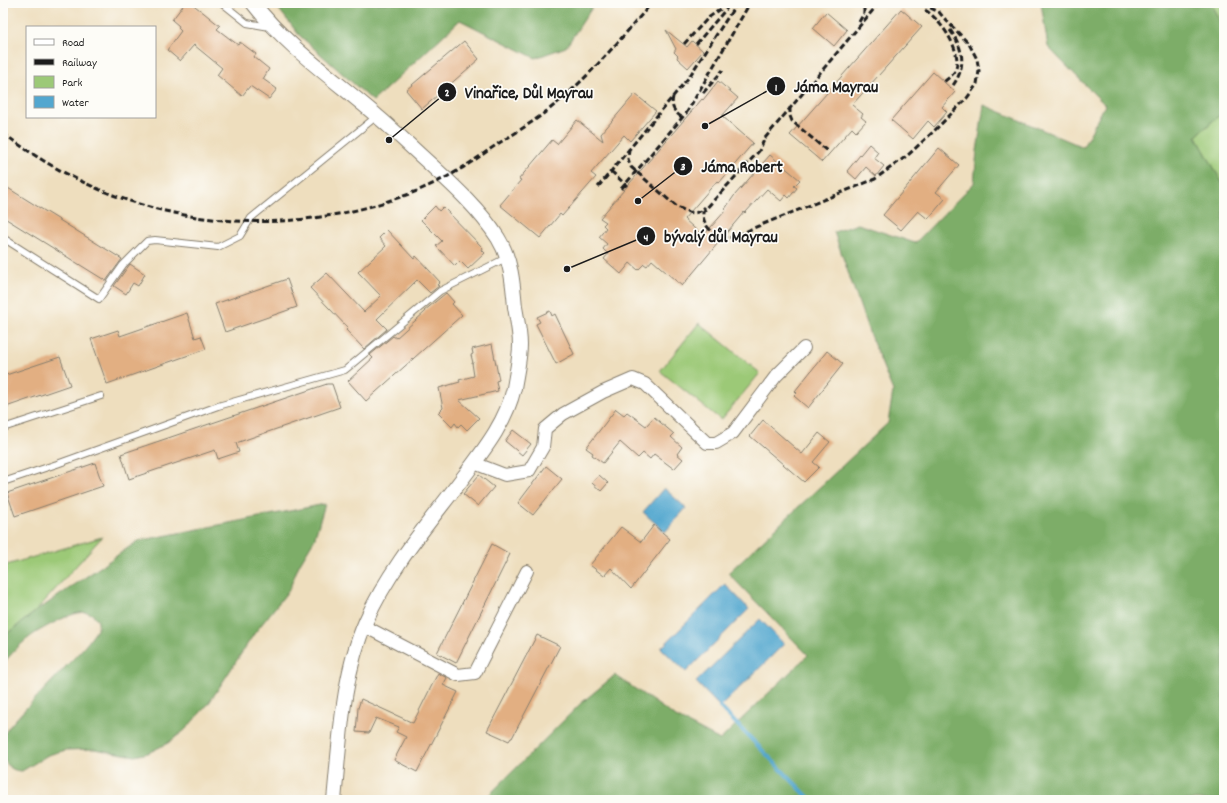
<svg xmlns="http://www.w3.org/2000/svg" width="1227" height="803" viewBox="0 0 1227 803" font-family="Dekko,sans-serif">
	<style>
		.green { fill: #9cc977; stroke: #5c724a }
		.forest { fill: #7dad68; stroke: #4c6442 }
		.water { fill: #53a7cf; stroke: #386276 }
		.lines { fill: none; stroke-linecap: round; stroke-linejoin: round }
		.stream { stroke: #53a7cf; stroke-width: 4 }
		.building { fill: #e2af82 }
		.service-casing { stroke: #857d6d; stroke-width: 8 }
		.minor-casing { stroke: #857d6d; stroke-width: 14 }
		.tertiary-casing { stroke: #857d6d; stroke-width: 16 }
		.service { stroke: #fff; stroke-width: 6 }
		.minor { stroke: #fff; stroke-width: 12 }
		.tertiary { stroke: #fff; stroke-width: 14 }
		.rail { stroke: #1c1c1c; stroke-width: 3; stroke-dasharray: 6 3; stroke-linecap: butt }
		.leader { fill: none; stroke: #1c1c1c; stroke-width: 1.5 }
		.callout-dot { fill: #1c1c1c; stroke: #fdfcf7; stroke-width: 1.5 }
		.mark-label { font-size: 12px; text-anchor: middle; font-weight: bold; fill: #fff }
		.callout-label { font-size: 17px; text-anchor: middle; font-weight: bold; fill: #1c1c1c; stroke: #fdfcf7; stroke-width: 3.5; stroke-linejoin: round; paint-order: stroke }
	</style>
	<rect width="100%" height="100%" fill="#fdfcf7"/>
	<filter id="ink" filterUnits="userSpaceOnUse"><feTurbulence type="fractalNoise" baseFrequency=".025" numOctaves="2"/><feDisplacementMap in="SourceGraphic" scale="8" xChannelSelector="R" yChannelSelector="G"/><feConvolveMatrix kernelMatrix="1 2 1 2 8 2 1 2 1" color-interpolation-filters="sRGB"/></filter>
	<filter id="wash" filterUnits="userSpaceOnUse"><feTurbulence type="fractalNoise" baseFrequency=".012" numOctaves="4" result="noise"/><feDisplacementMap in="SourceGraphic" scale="16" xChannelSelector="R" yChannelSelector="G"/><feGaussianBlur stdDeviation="0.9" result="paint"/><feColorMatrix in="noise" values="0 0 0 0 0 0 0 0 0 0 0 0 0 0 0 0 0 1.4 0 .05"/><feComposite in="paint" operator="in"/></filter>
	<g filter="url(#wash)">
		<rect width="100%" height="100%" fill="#eedebe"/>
		<path class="green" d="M1210 3H1224V28Z
			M1224 111V186L1196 136Z
			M699 323 760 373 721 420 660 371Z
			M102 537 35 612 3 637V566Z"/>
		<path class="forest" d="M274 3H595L566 47 535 58 460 20 373 101 299 35Z
			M1041 3H1210L1224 28V111L1196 136 1224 186V800H484L580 704 615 675 676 717 720 740 808 655 728 573 888 423 893 391 870 335 834 232 858 224 915 243 974 183 977 151 984 105 1083 147 1105 105 1048 47Z
			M325 504 314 540 299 565 289 590 254 634 209 703 185 730 168 743 148 753 135 756 94 749 66 750 48 755 22 771C14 771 9 768 5 761 2 754 1 743 3 737 7 727 21 714 28 706 42 692 55 678 68 664 77 655 87 645 94 634 98 629 100 624 96 618 86 603 56 622 44 628 27 637 15 649 3 664V637L35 612 138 541Z"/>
		<path class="water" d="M664 488 686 508 665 532 643 512Z
			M725 584 749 609 686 672 661 648Z
			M760 619 784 644 720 707 696 682Z"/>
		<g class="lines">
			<path class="stream" d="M720 707 811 800"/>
		</g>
		<g id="blocks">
			<path class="building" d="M185 3H191L204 13 220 26 217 29 238 45 240 42 256 54 254 57 269 69 263 79 277 89 269 99 250 86 242 96 217 75 222 68 194 45 180 61 167 50 181 31 178 28 179 26 172 20Z
				M901 9 922 27 852 105 863 114 861 117 866 121 856 132 852 128 822 162 790 135Z
				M826 12 847 30 834 46 813 28Z
				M666 30 687 47 692 41 703 51 688 68 677 58 678 56 674 52 676 49Z
				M464 41 479 59 422 109 406 90Z
				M933 72 955 92 942 107 947 112 934 127 928 121 913 139 891 120Z
				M718 81 738 98 722 116 753 143 719 183 717 181 684 219 703 236 726 210 725 209 734 196 770 155 800 180 794 186 797 188 789 198 786 195 781 201 767 189 745 213 744 212 682 286 652 260 647 266 644 264 638 270 630 263 621 274 604 259 608 254 603 249 607 244 599 237 606 228 603 225 606 222 600 218 702 99 703 100Z
				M635 94 656 111 630 141 624 135 591 173 596 177 562 216 560 214 540 238 500 205 521 180 519 179 552 140 557 144 577 120 603 141 601 134Z
				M869 144 878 152 874 158 884 166 876 176 866 167 856 179 847 171Z
				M939 148 959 165 936 192 945 199 928 219 918 211 901 230 883 215Z
				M3 185 122 259 106 281 3 217Z
				M435 206 439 211 443 207 483 248 482 250 485 253 468 269 460 261 455 266 436 246 442 241 421 220Z
				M387 230 414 259 416 256 440 282 437 285 439 286 430 293 417 280 377 319 387 329 364 349 346 330 348 328 310 288 327 273 364 312 381 296 358 272 386 246 379 238Z
				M130 264 145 274 138 286 133 283 126 294 114 286Z
				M287 279 297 307 225 332 215 304Z
				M446 293 454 302 452 304 462 315 366 401 348 381 373 358 370 355 393 336 396 338 425 312 424 311Z
				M550 311 552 316 555 314 574 354 556 364 536 324 540 322 537 317Z
				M187 313 195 338 201 336 206 349 107 384 91 339 118 330 120 336Z
				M492 344 499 380 496 381 498 391 459 400 479 418 467 430 461 424 458 427 455 423 452 427 438 413 443 408 439 388 460 382 459 380 474 376 472 363H473L471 355 473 354 472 349Z
				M827 351 843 364 808 408 794 396 797 393 795 391Z
				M60 357 70 385 3 408V376Z
				M327 384H332L340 407 236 443 239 452 218 459 215 450 129 479 121 454Z
				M616 409 624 415 627 412 646 426 654 417 674 434 671 437 682 447 677 454 683 459 674 469 654 454 650 459 643 453 638 458 620 442 603 463 592 455 593 453 586 448Z
				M763 420 802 454 819 433 830 442 813 462 819 467 804 482 750 436Z
				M513 430 531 444 522 455 505 441Z
				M95 463 103 486 15 516 7 493Z
				M546 466 562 479 533 515 518 503Z
				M479 475 494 487 478 506 463 494Z
				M599 475 608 483 601 491 592 483Z
				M654 525 670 539 631 589 611 568 604 576 590 565 621 527 641 542Z
				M492 544 510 554 456 663 437 653Z
				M537 635 560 646 512 738H511L509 741 487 731Z
				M438 673 447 678 443 685 458 692 417 772 394 760 406 737 396 732 399 727 376 718 369 733 356 732 358 708 361 699 413 723Z"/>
		</g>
	</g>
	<g filter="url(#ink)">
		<use href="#blocks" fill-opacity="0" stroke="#857d6d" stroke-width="1"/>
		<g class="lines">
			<g class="service-casing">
				<path id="service" d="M222 3 247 23 270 27
					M3 238 99 299 123 265 147 241 155 240 218 247 240 236 251 218 377 116
					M3 428 101 396
					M3 482 57 464 218 406 345 370 440 291 508 257"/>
			</g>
			<g class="minor-casing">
				<path id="minor" d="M474 463 505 475 529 471 543 447 545 429 563 414 603 392 633 379 645 384 707 443H716L733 433 776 376 804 348
					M364 626 458 675 475 673 527 571"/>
			</g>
			<g class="tertiary-casing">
				<path id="tertiary" d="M253 3C288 48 334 79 377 116 395 131 412 148 430 164 455 187 480 210 498 238 511 259 513 283 515 307 517 319 520 333 520 345 520 358 516 375 514 388 506 423 483 451 462 479 428 524 389 569 366 621 342 675 340 742 334 800"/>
			</g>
			<use href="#service" class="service"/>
			<use href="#minor" class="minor"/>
			<use href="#tertiary" class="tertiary"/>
			<path class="rail" d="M879 3 765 138 759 151 703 212C702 228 718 240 733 237 739 236 745 232 751 229L875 179 908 155 934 131 967 98 977 84 979 71 977 59 969 44 943 17 939 12 920 3
				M925 10C940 19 964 52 955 71 953 75 947 79 944 82
				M859 22 864 13V3
				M950 30C964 49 967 68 951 88
				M684 44 708 18 729 3
				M696 44 727 8
				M703 93 723 70
				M673 97C670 109 676 113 684 119
				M790 107V116L792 121 827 151
				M3 133C90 199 187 229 296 220 328 217 363 210 394 199 414 193 434 184 452 174 468 165 483 154 499 143 519 131 539 118 557 103 592 74 622 37 652 3
				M629 149 628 159 631 167 677 207C688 212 696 217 705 207
				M611 171 627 186
				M598 187 689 77 737 3
				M621 189 687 112 750 3"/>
		</g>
	</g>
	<path class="leader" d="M705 126L776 86M389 140L447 92M638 201L683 166M567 269L646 236"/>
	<g class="callout-dot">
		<circle cx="705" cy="126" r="4"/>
		<circle cx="389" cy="140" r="4"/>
		<circle cx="638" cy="201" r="4"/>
		<circle cx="567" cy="269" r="4"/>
		<circle cx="776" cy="86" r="10"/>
		<circle cx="447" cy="92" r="10"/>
		<circle cx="683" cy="166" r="10"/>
		<circle cx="646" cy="236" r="10"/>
	</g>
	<g class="mark-label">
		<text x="776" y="91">1</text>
		<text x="447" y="96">2</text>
		<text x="683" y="170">3</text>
		<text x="646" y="241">4</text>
	</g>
	<g class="callout-label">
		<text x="836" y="92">Jáma Mayrau</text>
		<text x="529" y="98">Vinařice, Důl Mayrau</text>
		<text x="742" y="172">Jáma Robert</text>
		<text x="721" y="242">bývalý důl Mayrau</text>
	</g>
	<rect width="1227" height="803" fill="none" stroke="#fdfcf7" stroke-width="16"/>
	<rect x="26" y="26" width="130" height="92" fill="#fdfcf7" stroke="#a3a29f"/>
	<rect x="34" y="39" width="20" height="6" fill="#ffffff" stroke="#a3a29f"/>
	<text x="62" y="46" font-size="12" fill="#1c1c1c">Road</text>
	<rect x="34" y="59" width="20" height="6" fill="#1c1c1c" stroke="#a3a29f"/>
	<text x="62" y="66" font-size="12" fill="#1c1c1c">Railway</text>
	<rect x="34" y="76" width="20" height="12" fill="#9cc977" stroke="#a3a29f"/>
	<text x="62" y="86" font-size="12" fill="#1c1c1c">Park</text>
	<rect x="34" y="96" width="20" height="12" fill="#53a7cf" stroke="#a3a29f"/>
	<text x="62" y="106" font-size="12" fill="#1c1c1c">Water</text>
</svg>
